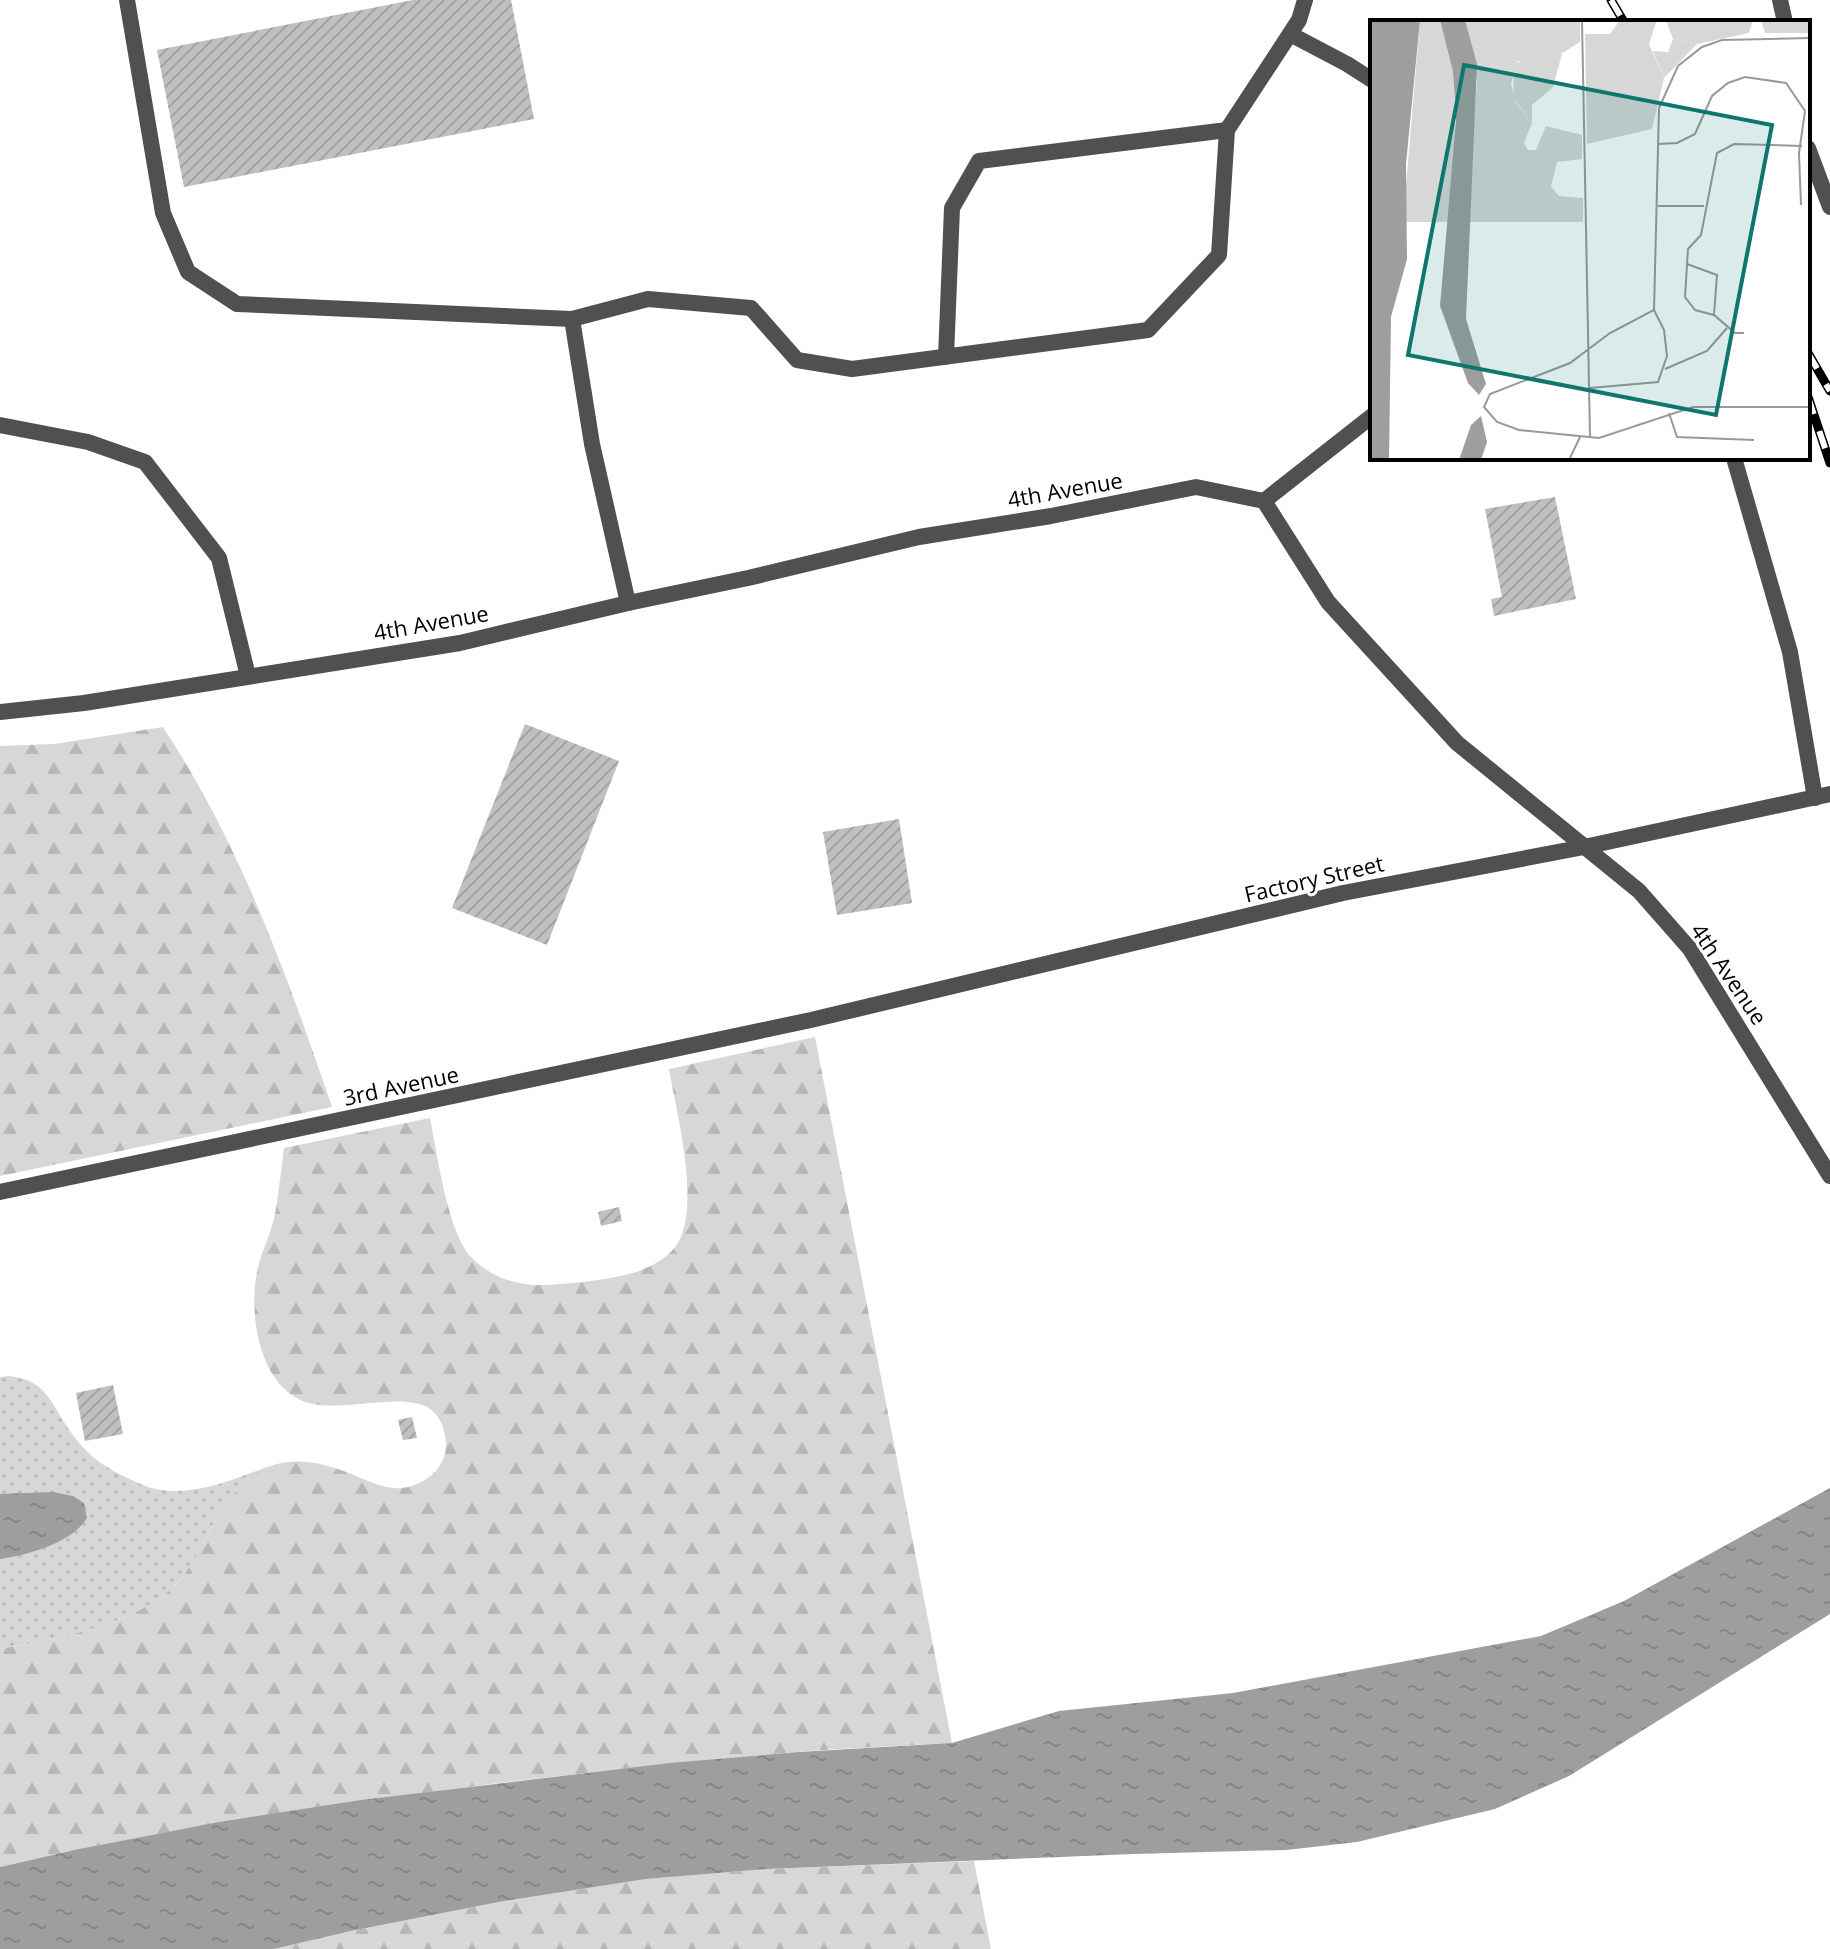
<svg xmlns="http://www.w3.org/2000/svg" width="1830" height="1949" viewBox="0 0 1830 1949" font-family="'Open Sans',sans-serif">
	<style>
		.grass { fill: url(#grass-dots) }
		.forest { fill: url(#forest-firs) }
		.water { fill: url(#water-ripples) }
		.building { fill: url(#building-hatch) }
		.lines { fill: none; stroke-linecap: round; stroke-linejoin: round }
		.service { stroke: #505050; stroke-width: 16 }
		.minor { stroke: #505050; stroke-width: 16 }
		.rail-casing { stroke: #000; stroke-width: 9 }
		.rail { stroke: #fff; stroke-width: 6; stroke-dasharray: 18; stroke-linecap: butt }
		.labels { text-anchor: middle; stroke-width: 6; stroke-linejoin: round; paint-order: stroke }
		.street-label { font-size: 22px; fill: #000; stroke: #fff }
		.inset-road { fill: none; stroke: #999; stroke-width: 2 }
		.view { fill: #0f766e; fill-opacity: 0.15; stroke: #0f766e; stroke-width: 4 }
		.inset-edge { fill: none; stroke: #000; stroke-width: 4 }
	</style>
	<defs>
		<pattern id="grass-dots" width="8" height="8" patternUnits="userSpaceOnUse" patternTransform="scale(2)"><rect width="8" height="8" fill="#d7d7d7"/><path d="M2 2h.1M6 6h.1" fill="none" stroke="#b7b7b7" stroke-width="1.8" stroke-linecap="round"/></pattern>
		<pattern id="forest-firs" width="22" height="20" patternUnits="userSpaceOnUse" patternTransform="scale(2)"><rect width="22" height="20" fill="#d7d7d7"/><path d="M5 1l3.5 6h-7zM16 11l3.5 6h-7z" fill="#b7b7b7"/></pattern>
		<pattern id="water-ripples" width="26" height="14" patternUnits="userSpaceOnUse" patternTransform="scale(2)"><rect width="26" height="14" fill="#9e9e9e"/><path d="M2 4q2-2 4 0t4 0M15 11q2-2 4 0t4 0" fill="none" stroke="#868686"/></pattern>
		<pattern id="building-hatch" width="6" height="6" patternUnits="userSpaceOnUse" patternTransform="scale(2)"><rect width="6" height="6" fill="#c0c0c0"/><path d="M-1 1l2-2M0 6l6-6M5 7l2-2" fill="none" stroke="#a3a3a3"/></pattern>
	</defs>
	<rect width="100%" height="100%" fill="#fff"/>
	<path class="grass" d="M10 1376C48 1381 50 1403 70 1431 84 1451 99 1464 121 1475 134 1481 147 1488 161 1490 197 1495 236 1479 269 1466 248 1479 231 1498 217 1518 205 1536 197 1558 183 1576 147 1624 56 1639 0 1649V1377Z"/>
	<path class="forest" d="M163 727C240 844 287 975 332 1107L0 1176V746L54 744Z
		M815 1037 952 1743C899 1746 847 1748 795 1752 688 1761 582 1773 476 1786 316 1806 157 1830 0 1867V1649C56 1639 152 1623 186 1572 207 1539 222 1497 256 1474 286 1453 322 1462 354 1475 375 1484 394 1494 417 1484 428 1480 438 1471 443 1460 450 1443 444 1416 427 1407 401 1393 345 1411 313 1404 260 1393 248 1316 257 1272 261 1252 271 1234 275 1214 279 1192 281 1170 284 1148L430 1118C437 1153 448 1233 471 1257 485 1272 504 1281 525 1284 546 1288 619 1279 639 1271 655 1265 674 1254 681 1237 698 1193 677 1115 669 1069Z
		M974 1861 991 1949H274L351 1931 504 1901 646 1879 768 1869Z"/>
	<path class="water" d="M1830 1488V1614L1569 1776 1495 1809 1357 1842 1286 1850 1134 1854 768 1869 646 1879 504 1901 351 1931 274 1949H0V1867L79 1849 219 1822 361 1800 670 1763 798 1752 952 1743 1059 1711 1233 1693 1541 1636 1624 1601Z
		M53 1492 73 1496 84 1503 87 1518C72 1543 28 1555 0 1559V1494Z"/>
	<path class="building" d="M413 0H511L534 119 184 187 157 50Z
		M1555 497 1576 599 1494 616 1491 599 1502 597 1485 509Z
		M525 724 619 761 547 945 452 908Z
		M899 819 912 903 837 915 823 832Z
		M619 1207 622 1221 601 1226 598 1212Z
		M113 1385 123 1434 85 1441 76 1393Z
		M412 1417 417 1438 403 1440 398 1420Z"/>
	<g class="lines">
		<path class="service" d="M127 0 163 213 188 272 237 304 572 319 648 299 751 308 797 360 852 369 1148 330 1219 255 1227 130 1299 20 1305 0
			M1290 34 1347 64 1372 80
			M572 319 592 444 628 603
			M946 357 952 208 979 161 1227 130
			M0 425 88 442 145 462 219 558 248 676
			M1734 458 1790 652 1815 798
			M1264 501 1372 416"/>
		<path class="minor" d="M1780 0 1785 22
			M1808 148 1830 207
			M0 712 84 703 460 643 628 603 748 578 919 537 1051 516 1196 487 1264 501 1328 602 1457 743 1639 891 1690 949 1830 1176
			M0 1192 811 1020 1343 893 1584 847 1830 794"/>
		<g class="rail-casing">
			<path id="rail" d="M1611 0 1624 22
				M1808 353 1830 391
				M1808 397 1830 463"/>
		</g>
		<use href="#rail" class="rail"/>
	</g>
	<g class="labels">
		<g class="street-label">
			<text transform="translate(1065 490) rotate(-10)" y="8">4th Avenue</text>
			<text transform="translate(431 623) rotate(-10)" y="8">4th Avenue</text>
			<text transform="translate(1314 879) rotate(-13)" y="8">Factory Street</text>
			<text transform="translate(1729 974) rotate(56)" y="8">4th Avenue</text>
			<text transform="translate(401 1086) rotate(-12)" y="8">3rd Avenue</text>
		</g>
	</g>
	<g transform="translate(1370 20)">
		<rect width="440" height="440" fill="#fff"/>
		<path d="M303 19 327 24 294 58 283 31 298 32ZM192 34 183 67 162 85V103L144 79 143 48 151 40Z" fill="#d7d7d7"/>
		<path d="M50 0H70L83 52 86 126 78 202H33ZM95 0H210V22L186 37 148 41 141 63 146 83 162 103 154 123 158 130H166L176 106 212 115V139L187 142 181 167 189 176 213 178V202H97L107 61ZM250 0H287L279 24 294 58 282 109 217 124 215 14H240ZM296 0H383L379 13 327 24 303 19ZM391 0H440V13H395Z" fill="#d7d7d7"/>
		<path d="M0 0H50L36 144 37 239 21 297 19 440H0ZM70 0H95L107 44 96 299 116 364 109 375 98 363 70 286 86 101 83 52ZM111 396 117 422 111 440H89L101 405Z" fill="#9e9e9e"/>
		<path class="inset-road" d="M212 0 220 417M440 18 352 20 332 27 308 46 289 88 284 290 240 313 200 343 120 374 114 387 127 402 149 410 229 418 323 387H440M288 124 307 123 325 114 342 76 358 63 375 57 416 63 435 91 429 133 431 185M288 186H334M317 244 347 255 344 295M374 313H365L344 295 325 290 315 277 318 229 331 215 347 133 364 124 432 126M295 349 337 331 357 308M220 368 288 362 297 336 294 310 284 290M299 393 307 417 384 420M199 440 210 417"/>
		<path class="view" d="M94 45 402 105 346 395 38 335Z"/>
		<rect width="440" height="440" class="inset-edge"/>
	</g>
</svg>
